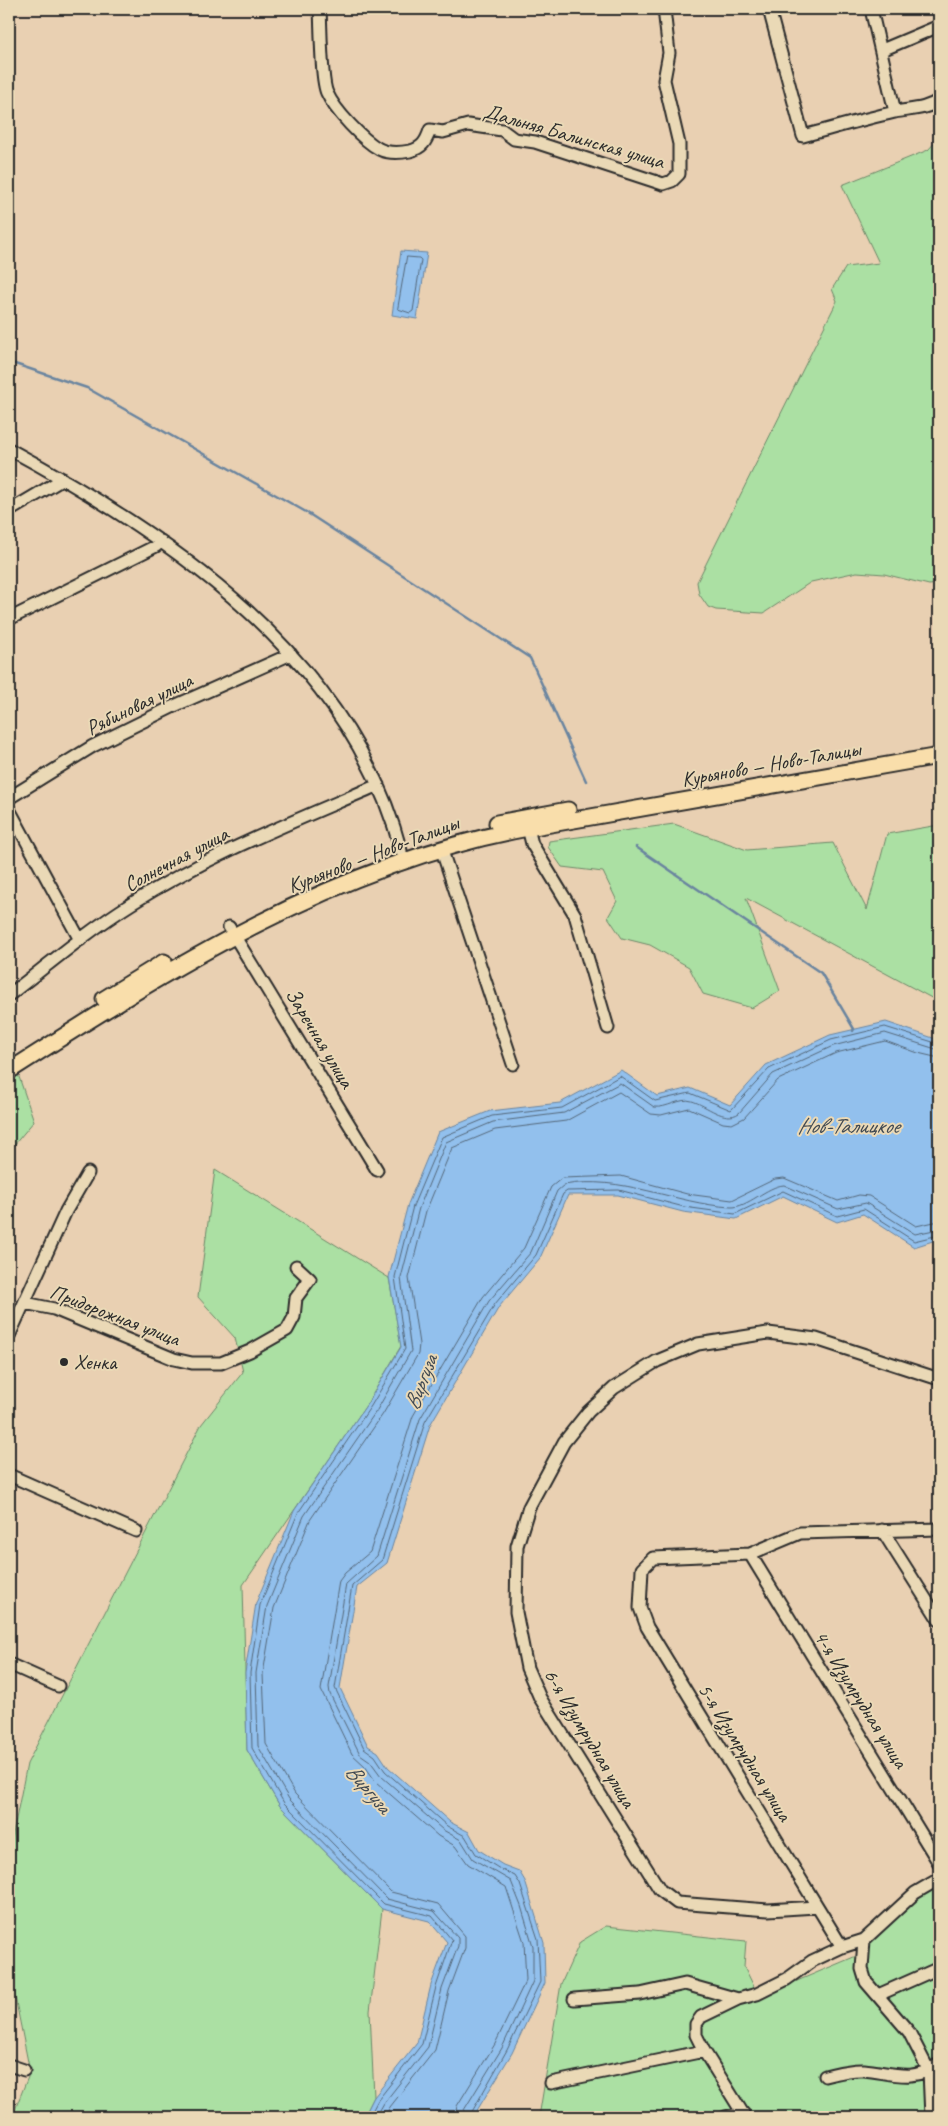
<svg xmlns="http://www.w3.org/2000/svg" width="948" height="2126" viewBox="0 0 948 2126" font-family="Caveat,sans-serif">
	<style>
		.green { fill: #abe0a3; stroke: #6b8667 }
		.water { fill: #92c0ed; stroke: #69849f }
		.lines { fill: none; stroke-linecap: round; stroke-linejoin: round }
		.shore { stroke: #546779; stroke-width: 1 }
		.stream { stroke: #69849f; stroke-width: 2.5 }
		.minor-casing { stroke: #2b2b2b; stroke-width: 15 }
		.major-casing { stroke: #2b2b2b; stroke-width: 19 }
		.minor { stroke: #ead9b6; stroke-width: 11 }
		.major { stroke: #f9deab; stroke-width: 15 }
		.poi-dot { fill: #2b2b2b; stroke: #ead9b6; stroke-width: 2 }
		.labels { text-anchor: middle; stroke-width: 4; stroke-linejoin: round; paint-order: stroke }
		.street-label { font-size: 21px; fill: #2b2b2b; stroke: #ead9b6 }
		.poi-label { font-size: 21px; fill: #2b2b2b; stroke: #ead9b6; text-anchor: start }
		.water-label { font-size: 22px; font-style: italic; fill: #404952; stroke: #ead9b6 }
	</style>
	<rect width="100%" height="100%" fill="#e9d0b2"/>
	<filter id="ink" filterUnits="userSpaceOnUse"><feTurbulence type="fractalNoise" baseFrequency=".02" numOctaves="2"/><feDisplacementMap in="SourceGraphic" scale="10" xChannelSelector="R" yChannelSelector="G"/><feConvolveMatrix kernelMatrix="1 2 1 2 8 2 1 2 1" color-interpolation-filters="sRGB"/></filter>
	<g filter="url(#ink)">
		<path class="green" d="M939 138V584L929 585 884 574 857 572 811 582 764 613 716 610 708 607 699 594 697 582 837 301 832 289 846 267 879 263 842 185 928 150Z
			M674 824 747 850 833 843 867 910 887 834 939 825V1002L746 898 780 991 752 1008 703 994 689 967 650 945 622 938 608 917 617 901 603 872 562 867 548 847 549 841Z
			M18 1074 34 1121 9 1151V1080Z
			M215 1170 389 1278 401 1346 367 1404 243 1585 247 1750 280 1806 382 1909 370 2011 374 2097 364 2117H12L30 2072 9 1967V1854L27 1764 201 1425 243 1372 235 1338 198 1297Z
			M939 1886V2117H539L561 1984 580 1942 606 1926 746 1941 744 1966 759 1997 861 1954 878 1932 923 1895Z"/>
		<path class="water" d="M401 251 427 253 417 319 392 315Z
			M886 1022 939 1040V1239L914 1247 863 1214 837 1222 783 1196 736 1219 683 1212 618 1195H568L540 1258 499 1307 430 1425 387 1563 357 1587 340 1688 368 1746 378 1752 388 1767 450 1822 469 1832 479 1850 503 1865 519 1871 525 1881 544 1943 545 1983 512 2053 473 2117H364L374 2097 417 2043 431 1985 447 1942 429 1921 382 1909 280 1806 247 1750 245 1673 256 1603 294 1511 367 1404 401 1347 389 1277 408 1204 438 1132 490 1111 560 1103 621 1070 657 1096 690 1088 730 1105 766 1065 830 1035Z"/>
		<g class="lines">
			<path class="shore" d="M407 257 419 258 421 260 413 311 410 313 398 309Z
				M369 2117 378 2100 422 2044 436 1987 452 1940 432 1916 384 1904 284 1803 252 1748 250 1673 260 1605 298 1513 371 1406 405 1349 395 1277 413 1206 442 1137 492 1116 562 1108 620 1076 655 1101 690 1093 731 1110 769 1069 831 1040 885 1027 939 1044
				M376 2117 384 2103 428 2047 442 1989 458 1946V1938L434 1911 387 1899 289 1799 258 1746 256 1673 267 1606 304 1516 377 1410 411 1351 401 1278 419 1208 446 1142 493 1122 564 1113 620 1083 654 1107C666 1109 681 1097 692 1101 706 1105 725 1123 739 1113L773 1074 833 1046 885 1033 939 1050
				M385 2117 390 2107 435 2050 449 1991 465 1948V1936L438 1904 391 1892 295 1794 266 1744 263 1674 274 1608 310 1520 383 1414 418 1354 419 1344 409 1278 426 1211 452 1148 495 1130 566 1121 619 1092 651 1114 661 1115 689 1108 723 1123 732 1124 744 1118 778 1080 836 1053 885 1041 918 1053 939 1058
				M455 2117 457 2106 495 2044 526 1980 524 1942 506 1887 468 1864 455 1846 438 1836 376 1782 365 1766 352 1754 321 1690 339 1581 345 1573 370 1552 413 1416 483 1297 524 1248 551 1187 562 1178 621 1176 687 1194 732 1200 775 1179 784 1178 838 1201 859 1195 869 1196 916 1226 939 1221
				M462 2117 464 2110 502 2048 533 1981V1946L521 1906 511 1881 473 1859 461 1840 443 1830 381 1776 370 1761 360 1754 330 1694 329 1687 346 1584 377 1556 420 1419 489 1301 531 1252 557 1191 564 1185C621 1174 675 1204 731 1207 747 1208 767 1186 784 1185L838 1209 866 1203 915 1234 939 1229
				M469 2117 507 2050 540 1982 538 1939 520 1884 515 1876 500 1869 476 1854 465 1836 447 1826 385 1771 375 1756 364 1748 335 1688 352 1586 382 1560 425 1422 495 1304 536 1255 563 1194 567 1191 619 1190 684 1207 735 1214 783 1191 837 1216 864 1209 914 1241 939 1235"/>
			<path class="stream" d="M9 362 87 388 306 512 530 658 586 781
				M636 847 821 973 854 1029 853 1031"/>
			<g class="minor-casing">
				<path id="minor" d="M320 9C321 26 321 81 327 93 335 111 363 140 379 149 389 154 400 153 410 151 422 148 426 142 430 130L443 132 468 125 502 130 514 139 535 142 663 184 672 181 679 174V144L664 80 669 53 664 9
					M769 9 803 136C833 128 864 119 895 112 910 109 926 110 939 100
					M871 9 895 112
					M882 50 939 26
					M9 449C174 538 351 659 401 851
					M9 511 63 479
					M9 619 156 546 161 541
					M9 798 93 746 172 707 291 654
					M9 809 80 940
					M528 828 532 844 575 915 608 1028
					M441 848 513 1064
					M229 927 377 1170
					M9 995C49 964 88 931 131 904 208 855 295 821 378 785
					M25 1303 54 1309 174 1359 192 1363H221L250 1351 287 1330 294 1317 296 1298 310 1279 296 1266
					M9 1336 66 1211 88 1173
					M9 1475 136 1531
					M882 1530 939 1620
					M750 1554 939 1863
					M9 1664 58 1686
					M816 1907 768 1910 677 1903 660 1890 540 1698 527 1668 516 1612 517 1546 529 1507 564 1442 588 1412 614 1388 657 1361 698 1344 768 1333 816 1339 939 1379
					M864 1940 862 1969 866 1982 909 2032 929 2071 931 2117
					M842 1947 647 1627 640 1608 642 1569 653 1558 750 1554 800 1533 939 1529
					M878 1995 939 1968
					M574 1999 640 1994 685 1984 738 1999
					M9 2065 24 2070
					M825 2076C838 2073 850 2069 864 2070 894 2073 912 2083 939 2064
					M551 2083 704 2051
					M725 2117 743 2113
					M745 2117 704 2051 696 2035V2024L701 2017 738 1999 757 1994 787 1979 812 1961 842 1947 864 1940 915 1893 939 1879"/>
			</g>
			<g class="major-casing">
				<path id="major" d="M497 823 568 810
					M104 999 164 962
					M9 1071C170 968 337 863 528 828L939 756"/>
			</g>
			<use href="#minor" class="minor"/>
			<use href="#major" class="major"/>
		</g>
	</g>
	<circle class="poi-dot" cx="64" cy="1362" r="5"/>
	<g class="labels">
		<g class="street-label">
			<text transform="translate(574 136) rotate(16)" y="7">Дальняя Балинская улица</text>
			<text transform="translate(139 704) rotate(-26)" y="7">Рябиновая улица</text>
			<text transform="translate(771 764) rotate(-10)" y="7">Курьяново — Ново-Талицы</text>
			<text transform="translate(373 854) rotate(-21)" y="7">Курьяново — Ново-Талицы</text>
			<text transform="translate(176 859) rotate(-28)" y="7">Солнечная улица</text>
			<text transform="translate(320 1038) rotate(59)" y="7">Заречная улица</text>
			<text transform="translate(115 1315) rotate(21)" y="7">Придорожная улица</text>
			<text transform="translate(861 1699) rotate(58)" y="7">4-я Изумрудная улица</text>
			<text transform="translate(590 1738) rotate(59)" y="7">6-я Изумрудная улица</text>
			<text transform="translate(745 1752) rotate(58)" y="7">5-я Изумрудная улица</text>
		</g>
		<g class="poi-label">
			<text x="74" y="1369">Хенка</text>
		</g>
		<g class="water-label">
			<text x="848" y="1133">Нов-Талицкое</text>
			<text transform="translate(420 1382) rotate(-69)" y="8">Виргуза</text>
			<text transform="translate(369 1788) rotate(49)" y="8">Виргуза</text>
		</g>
	</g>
	<rect width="948" height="2126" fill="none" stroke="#ead9b6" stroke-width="30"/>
	<rect x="15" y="15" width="918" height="2096" fill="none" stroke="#2b2b2b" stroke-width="2" filter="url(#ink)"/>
</svg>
